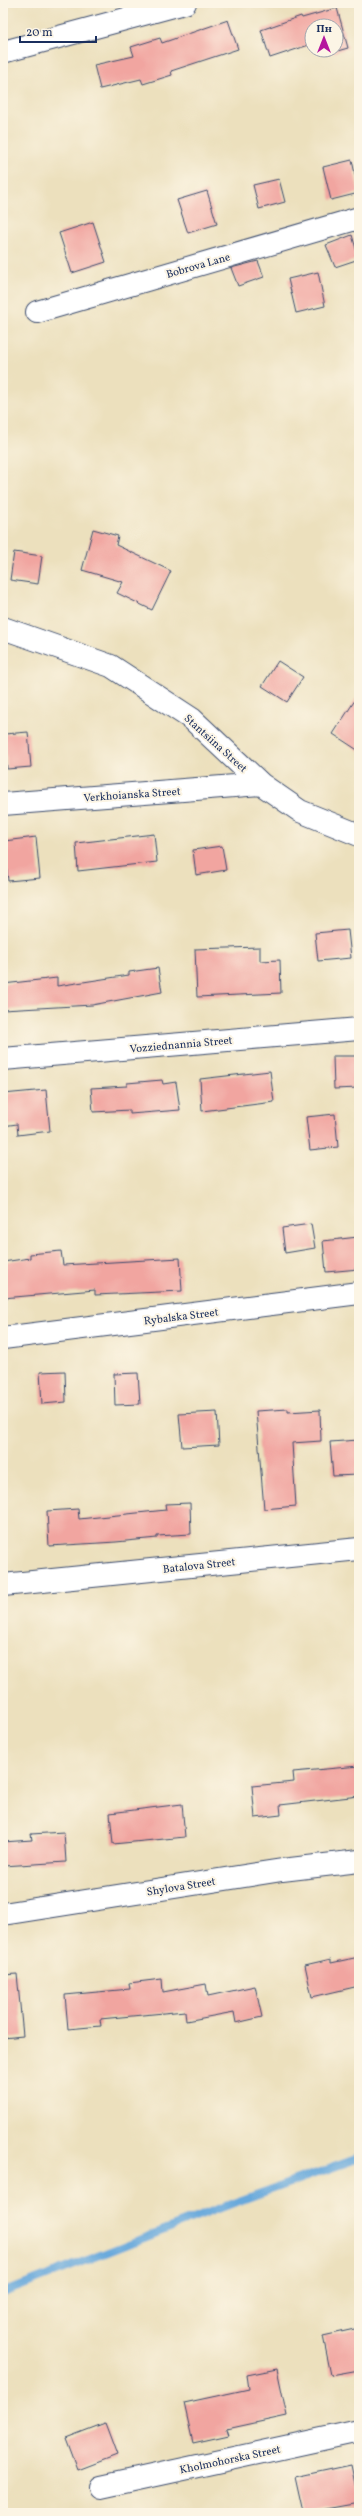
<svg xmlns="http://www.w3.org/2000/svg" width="362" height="2516" viewBox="0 0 362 2516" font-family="Vollkorn,serif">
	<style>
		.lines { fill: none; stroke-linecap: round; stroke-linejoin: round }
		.stream { stroke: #68a9dc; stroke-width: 8 }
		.building { fill: #f1a5a0 }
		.street-casing { stroke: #3a4a6c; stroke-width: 24 }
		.street { stroke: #fff; stroke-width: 22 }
		.labels { text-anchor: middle; stroke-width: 4; stroke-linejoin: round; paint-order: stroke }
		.street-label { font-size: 11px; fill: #1b2f5e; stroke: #fcf5e5 }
	</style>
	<rect width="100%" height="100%" fill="#fcf5e5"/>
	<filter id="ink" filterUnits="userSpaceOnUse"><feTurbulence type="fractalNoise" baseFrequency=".025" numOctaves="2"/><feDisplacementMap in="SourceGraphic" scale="8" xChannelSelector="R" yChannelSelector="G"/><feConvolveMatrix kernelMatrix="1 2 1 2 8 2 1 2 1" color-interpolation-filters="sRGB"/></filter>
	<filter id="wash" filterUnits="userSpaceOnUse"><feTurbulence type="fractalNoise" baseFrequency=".012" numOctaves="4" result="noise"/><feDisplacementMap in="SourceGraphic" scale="16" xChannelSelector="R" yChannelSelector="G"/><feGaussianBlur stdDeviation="0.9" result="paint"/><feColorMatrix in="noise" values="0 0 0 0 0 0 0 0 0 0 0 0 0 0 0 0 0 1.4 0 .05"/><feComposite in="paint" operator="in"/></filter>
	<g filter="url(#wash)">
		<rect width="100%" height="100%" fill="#ece0bd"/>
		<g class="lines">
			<path class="stream" d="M3 2293 236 2202 359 2158"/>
		</g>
		<g id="blocks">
			<path class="building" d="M337 8 348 48 327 54 326 50H336V26H312V44L270 58 261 30 301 16 302 18Z
				M228 20 238 49 171 71 172 75 143 84 141 79 100 89 94 65 134 56 131 47 160 38 162 43Z
				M352 160 359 193 331 200 323 167Z
				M279 179 285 202 259 209 253 185Z
				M207 191 217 224 188 233 177 200Z
				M93 222 106 262 72 273 59 233Z
				M352 235 359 259 335 267 326 245Z
				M258 261 264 277 238 286 231 268Z
				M318 272 325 306 296 313 288 279Z
				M93 529 118 536 116 545 171 571 152 610 117 593 123 582 82 570Z
				M14 552 42 556 38 584 10 580Z
				M278 661 303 677 287 702 262 686Z
				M359 694V751L333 734Z
				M28 732 31 767 7 769 5 734Z
				M154 834 157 862 78 871 76 843Z
				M36 837 40 878 8 881 4 841Z
				M222 846 226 870 196 875 193 850Z
				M348 930 351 958 318 961 315 933Z
				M260 947V961L280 960 281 993 197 997 195 949Z
				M158 968 162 992 92 1005 3 1010V984L57 978V986L129 975V972Z
				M333 1056H359V1088L334 1089Z
				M270 1071 274 1102 202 1111 200 1079Z
				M162 1080 163 1084 176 1082 180 1110 130 1114V1110L93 1112 91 1088 127 1086V1083Z
				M46 1090 50 1131 18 1135 17 1124 3 1126V1094Z
				M335 1114 338 1147 310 1150 306 1117Z
				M311 1224 315 1248 285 1253 282 1228Z
				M358 1237 359 1269 326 1272 323 1241Z
				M61 1251 63 1265 180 1258 182 1291 95 1295V1290L3 1298V1262L30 1258V1254Z
				M65 1371 66 1402 42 1404 40 1372Z
				M138 1373 140 1404 115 1405 114 1374Z
				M288 1409V1412L320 1410 321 1441 292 1443 296 1506 264 1509 256 1411Z
				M217 1412 219 1445 182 1447 179 1414Z
				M359 1440V1475L333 1476 330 1442Z
				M190 1503 191 1534 157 1536V1538L116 1542 49 1546 47 1511 78 1509 79 1519 166 1510 165 1504Z
				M359 1766V1796L280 1805 281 1815 255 1818 252 1786 294 1782 293 1772Z
				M182 1804 185 1837 113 1844 110 1813Z
				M64 1832 66 1862 3 1866V1842L32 1840 31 1834Z
				M359 1957V1986L312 1997 305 1965 331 1959V1963Z
				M17 1974 23 2036 3 2038V1975Z
				M162 1979 163 1992 206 1984 208 1996 255 1986 262 2017 236 2023 234 2012 186 2021 185 2011 100 2019 101 2026 68 2029 65 1995 130 1989 129 1983Z
				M359 2328V2370L331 2375 323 2336Z
				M277 2369 287 2416 227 2429 229 2435 193 2443 184 2403 249 2389 247 2375Z
				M105 2423 117 2455 78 2470 66 2438Z
				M351 2465 359 2503 303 2513 295 2477Z"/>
		</g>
	</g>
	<g filter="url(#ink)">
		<use href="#blocks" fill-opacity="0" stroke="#3a4a6c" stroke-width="1"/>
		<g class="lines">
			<g class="street-casing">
				<path id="street" d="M3 52 185 3
					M37 312 359 218
					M3 628 111 666 192 719 261 784 300 811 359 835
					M3 804 261 784
					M3 1059 359 1029
					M3 1338 359 1293
					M3 1585 359 1549
					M3 1914 282 1870 359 1861
					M101 2487 359 2431"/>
			</g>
			<use href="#street" class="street"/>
		</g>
	</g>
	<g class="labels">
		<g class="street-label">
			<text transform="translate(198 265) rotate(-16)" y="4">Bobrova Lane</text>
			<text transform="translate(216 743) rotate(42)" y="4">Stantsiina Street</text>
			<text transform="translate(132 794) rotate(-4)" y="4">Verkhoianska Street</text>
			<text transform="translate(181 1044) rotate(-5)" y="4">Vozziednannia Street</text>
			<text transform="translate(181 1316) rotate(-7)" y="4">Rybalska Street</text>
			<text transform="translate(199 1565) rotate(-6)" y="4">Batalova Street</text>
			<text transform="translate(181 1886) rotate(-9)" y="4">Shylova Street</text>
			<text transform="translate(230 2459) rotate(-12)" y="4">Kholmohorska Street</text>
		</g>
	</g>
	<rect width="362" height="2516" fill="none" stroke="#fcf5e5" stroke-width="16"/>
	<g transform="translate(324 38)"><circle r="19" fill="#fcf5e5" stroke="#a2a6af"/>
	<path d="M0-3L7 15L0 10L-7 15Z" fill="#b5179e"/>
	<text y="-6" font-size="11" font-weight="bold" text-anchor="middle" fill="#1b2f5e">Пн</text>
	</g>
	<path d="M20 36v6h76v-6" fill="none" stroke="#1b2f5e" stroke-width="2"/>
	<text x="26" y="36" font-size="12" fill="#1b2f5e" stroke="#fcf5e5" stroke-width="3" paint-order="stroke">20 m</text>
</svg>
